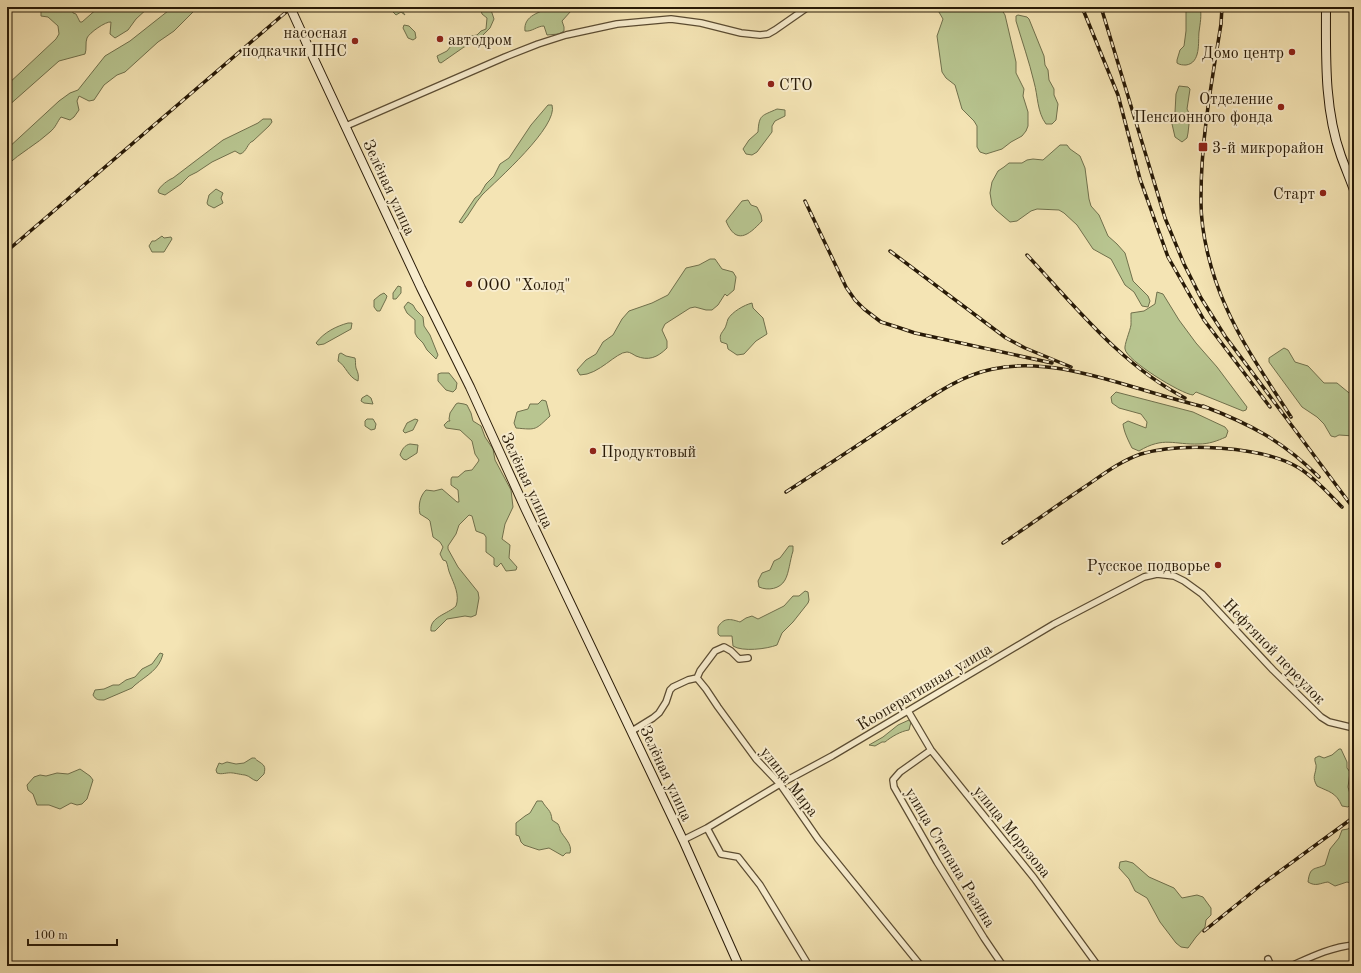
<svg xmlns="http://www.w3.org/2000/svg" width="1361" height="973" viewBox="0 0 1361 973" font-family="'Old Standard TT',serif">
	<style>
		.green { fill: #b8c590; stroke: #70704c }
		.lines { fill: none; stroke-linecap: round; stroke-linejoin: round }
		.street-casing { stroke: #5b4c32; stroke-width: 8 }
		.secondary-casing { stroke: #281a07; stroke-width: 10 }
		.street { stroke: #f8edce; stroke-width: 5.5 }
		.secondary { stroke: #f8edce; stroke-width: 8 }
		.rail-casing { stroke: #281a07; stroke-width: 3.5 }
		.rail { stroke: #f8edce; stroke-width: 2; stroke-dasharray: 6; stroke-linecap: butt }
		.secondary-bridge-casing { stroke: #281a07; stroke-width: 10; stroke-linecap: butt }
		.secondary-bridge { stroke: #f8edce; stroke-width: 8 }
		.poi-dot { fill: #8f2418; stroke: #f8edce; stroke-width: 1.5 }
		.labels { text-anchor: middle; stroke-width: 4; stroke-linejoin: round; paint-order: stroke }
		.poi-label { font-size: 16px; fill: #281a07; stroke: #f8edce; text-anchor: end }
		.street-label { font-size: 16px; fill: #281a07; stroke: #f8edce }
	</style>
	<rect width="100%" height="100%" fill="#f4e4b4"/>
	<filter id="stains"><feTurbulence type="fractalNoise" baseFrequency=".005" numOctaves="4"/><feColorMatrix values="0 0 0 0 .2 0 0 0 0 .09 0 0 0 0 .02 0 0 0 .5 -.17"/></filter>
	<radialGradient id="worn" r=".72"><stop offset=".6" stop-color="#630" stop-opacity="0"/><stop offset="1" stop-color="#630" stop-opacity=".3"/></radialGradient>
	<path class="green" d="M41 7H72L73 13 76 14 80 22H82L99 7H149L136 19 128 30 115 38 110 34 111 22C106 21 89 33 87 38 85 43 87 49 85 54L59 61 7 107V85L56 39 59 34 58 26 48 17 41 16Z
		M173 7H198L174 31 158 42 125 72 117 75 104 85 94 100 89 101 79 96 77 101 79 110 74 117 70 120 61 117C57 122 56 127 50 132 37 144 20 153 7 165V149L59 101 70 93 78 90 105 56 130 41Z
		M388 7H399L405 15 401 12 396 15Z
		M480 7H490L494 19 490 28 478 40 472 44 464 47 441 63 439 62 437 56 447 51 451 46 465 37 477 35 481 31 486 29 487 18 482 14Z
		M552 7H571V11L562 21 564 27V31L559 34 547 35 544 26C537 26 532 32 525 31 523 15 541 12 552 7Z
		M936 7H1000L1005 15 1016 62V73L1024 89 1023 96 1028 112V126L1026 131 1022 136 1011 142 1002 149 986 154 980 152 977 147V126L974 121 962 109 955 85 946 78 942 72 937 36 943 19Z
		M1186 7H1200C1202 15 1200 24 1199 32 1198 42 1201 63 1186 65 1183 65 1180 65 1177 63V60L1180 50 1184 46 1186 31Z
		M1018 15 1027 17 1029 19 1044 56 1045 65 1048 70 1049 80 1054 89V95L1058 104 1056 120 1052 124H1046C1037 112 1038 96 1034 82 1029 61 1022 41 1016 21V16Z
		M404 25 409 26 415 32 416 38 413 40 408 38 403 28Z
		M1179 86 1188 87 1190 89 1187 109 1190 115 1188 133 1187 138 1182 142 1175 137 1172 124 1173 117 1175 112 1176 94Z
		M548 105H552C559 126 496 181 482 195 474 204 470 214 462 223L459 222 475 198 480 194 486 184 494 176 500 164 509 158 531 125Z
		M777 109 785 110V116L775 121 772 126V132L757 152 752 155 746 154 743 149 749 140 758 132C759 114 762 116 777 109Z
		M263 119H271L272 122 269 126 253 141C247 143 247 152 240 154L235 151 212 162 197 172 189 176 181 184 165 195 159 193 158 191C160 186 168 180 173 178L223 140 258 123Z
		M1060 145H1067L1070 149 1080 156 1085 168 1089 199 1091 206 1099 215 1108 236 1117 244 1125 253 1133 281 1148 296 1150 301 1148 307 1142 306 1134 292 1125 285 1111 259 1093 249 1077 225 1064 213 1059 210 1037 209 1031 211 1017 221 1010 222 996 210 992 205 990 193 992 182 998 171 1004 167 1009 163H1022L1027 160 1033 159 1043 160Z
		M216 189 223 193 221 198 223 203 214 208 208 205 207 203 209 195Z
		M748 200 751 205 757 207 761 215 762 221C748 236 736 245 726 221L742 201Z
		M162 236 164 238 171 237 172 239 164 252H152L149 246 152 241H155Z
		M710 259H715L722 269 733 272 736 277 734 290 727 296 725 294 718 305 712 310H706L695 307 690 308 665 324 662 330 667 341V348C657 358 648 361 636 356 634 355 630 352 627 352 616 352 599 375 580 375L577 370 586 360 596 354 603 342 613 335 622 319 629 311 652 303 668 295 686 268 699 265Z
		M398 286 401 287V293L396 299H393V293Z
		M1157 292 1163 294 1179 320 1196 343 1217 367 1247 407 1246 410 1243 411 1196 392 1193 395C1181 394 1126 360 1125 349 1124 345 1130 331 1131 325 1131 322 1131 317 1131 313L1144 311 1155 304Z
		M384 293 387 296 386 299 380 311H377L374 307V300L380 295Z
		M408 302 413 305 416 310 423 317 424 326 430 335 438 355 436 359 427 350 423 343 417 337 415 333V320L407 313 404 307Z
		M752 303 753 308 763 318 767 334 756 341 744 354 737 355 728 349 727 344 721 342C719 335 721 334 725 328 726 326 727 322 728 319 732 312 744 305 752 303Z
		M348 323H352L351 329 324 344 318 345 316 343C324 332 337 326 348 323Z
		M1284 348 1288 350 1295 362 1308 366 1324 383H1337L1354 397V436L1339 435 1335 437 1331 436 1324 424 1317 417 1302 407 1269 362V358Z
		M341 353 346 356 355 358C356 361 355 364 356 368 358 373 359 375 358 381 348 377 346 366 338 361L339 354Z
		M441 373H449L457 383 456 389 453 392 446 390 438 381V374Z
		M1116 392 1193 412 1225 427 1228 431 1226 437C1217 441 1209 444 1199 444 1174 445 1164 436 1139 451L1132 448C1128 440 1124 432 1123 424L1128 421 1146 428 1147 422 1141 414 1119 408 1112 403 1111 397Z
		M367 395 371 398 373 404 364 403 361 401 362 398Z
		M542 400 546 401 550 416C535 430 537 430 516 428L514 423 517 412 528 409 530 404H538Z
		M458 403 464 404 467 405 471 413 473 421 481 426 485 437 493 449 495 460 511 490 513 507 505 524 502 539 510 545 509 558 517 567 516 570 506 571 501 563 497 567 494 565V558L486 552V537L484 534 476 531 472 516 469 515 459 525 456 534 448 546V549L458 567 478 592 479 598 476 615 471 617 465 616 447 619 435 631H431C429 617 448 614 456 606 460 595 454 584 450 574 448 570 448 565 446 561L443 560 440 554 443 547 440 542 433 537 430 521 428 519 420 514C418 505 420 496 426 490L434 491 442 489 457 502H459L458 490 451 485V479L452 477H458L465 471 472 470 478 462 479 460 475 454 472 441 460 430 446 428 444 425 448 421H450L449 419 450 413 456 404Z
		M367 419H373L376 424 375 429 371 430 365 426V421Z
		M415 419 418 420 413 430 405 433 403 431 407 423Z
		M410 444 418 445 417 453 406 460 403 459 400 455C402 449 405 445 410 444Z
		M789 546H793V551C790 560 789 573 785 580 780 589 768 591 759 587L758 581 762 573 770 570 774 561 780 558Z
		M805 591 808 592 809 600 808 603 793 622 782 633 777 645C767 649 742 652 733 646L732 636H720L718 634V627C724 617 731 619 740 622L746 618 752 616 758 619 784 606 793 596H799Z
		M160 653 163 654C159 670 147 675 135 685L132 688 104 700C98 700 96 700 93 695L95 690 104 689 113 685H119L126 680 135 677 142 669 152 664Z
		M909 720 911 722 909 730C901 731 891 737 885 742H882L875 746 869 745 883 737 898 725Z
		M1339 749H1341L1347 762V768L1350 772 1348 787 1350 794 1352 803 1348 807 1342 806C1336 792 1329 792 1317 786 1312 777 1315 776 1316 768 1317 764 1314 762 1315 758L1319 756 1324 758 1332 755Z
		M252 758C258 758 253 758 258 761 264 765 266 766 264 774L257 781C252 780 250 776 245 775 243 775 234 773 233 773 227 772 222 775 217 773L216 770 219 763 222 764 227 762 236 764 244 763Z
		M80 769 90 776 93 780 87 799 82 804 77 805 71 803 60 809 49 805H37L33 794 28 790 27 785 34 777 40 775 46 776 57 773 68 774Z
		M537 801H542C547 810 551 809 552 820L558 824C559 826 560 828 560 830 563 837 573 844 570 853H566L563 856 549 848 539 850 524 845 521 842 519 836 516 835V823L525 816 530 813Z
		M1354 822V884L1347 882 1335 886 1328 882C1320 883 1316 887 1308 882 1310 866 1314 870 1325 865L1330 849 1339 838 1342 830 1348 829Z
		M1126 861 1133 863 1149 877 1174 888 1182 898 1197 895 1203 897 1211 908V915L1206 920 1205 927 1196 937 1188 948 1181 947 1176 943 1160 922 1147 898 1135 891 1129 879 1119 868 1120 862Z"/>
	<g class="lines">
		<g class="street-casing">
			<path id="street" d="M346 126 505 57 538 44 566 35 617 24 671 19 701 23 741 33 760 35 768 34 775 30 808 7
				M697 678 706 689 718 707 756 759 780 784 818 839 921 966
				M697 678 700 671 715 651 724 647 731 651 739 659 748 658
				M908 711 931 750 1034 878 1098 966
				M632 731 653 718 659 713 666 702 670 690 673 687 688 680 697 678
				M931 750 900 772 893 780 894 787 937 862 984 938 1003 966
				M707 828 721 854 738 857 760 885 809 966
				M683 840 707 828 780 784 832 756 1054 624 1144 577 1157 574 1174 576 1184 581 1202 594 1273 670 1321 717 1329 722 1354 728
				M1268 959 1271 966
				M1291 966C1311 957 1331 947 1354 945"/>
		</g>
		<g class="secondary-casing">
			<path id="secondary" d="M1326 7C1326 56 1324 109 1341 156 1345 167 1350 179 1354 190
				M306 42 421 288 470 387 525 508 683 840 739 966"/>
		</g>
		<use href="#street" class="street"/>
		<use href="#secondary" class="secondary"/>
		<g class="rail-casing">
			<path id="rail" d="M1082 7 1118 95 1140 179 1168 257 1204 320 1270 407
				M1101 7 1165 218 1184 264 1201 298 1225 336 1354 509
				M1222 7 1221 24C1212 81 1201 138 1201 196 1200 232 1211 274 1226 307 1243 346 1268 381 1291 417
				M805 201 846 287 855 300 864 309 881 322 897 327 915 333 1052 363
				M7 251 292 7
				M890 251 1006 338 1025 348 1071 367
				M1027 255C1075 306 1121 365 1185 398
				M1203 406C1250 424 1283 441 1319 477
				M786 492C823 468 860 444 897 419 927 400 957 376 993 369 1044 358 1099 377 1147 391 1167 397 1188 403 1208 408
				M1003 543C1030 525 1056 506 1083 488 1101 476 1120 461 1141 454 1181 442 1263 446 1299 468 1315 478 1328 493 1342 507
				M1204 931 1261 885 1354 817"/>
		</g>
		<use href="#rail" class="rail"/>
		<g class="secondary-bridge-casing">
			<path id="secondary-bridge" d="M290 7 306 42"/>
		</g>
		<use href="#secondary-bridge" class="secondary-bridge"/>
	</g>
	<g class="poi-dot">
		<circle cx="440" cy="39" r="4"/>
		<circle cx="355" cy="41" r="4"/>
		<circle cx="1292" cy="52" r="4"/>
		<circle cx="771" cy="84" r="4"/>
		<circle cx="1281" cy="107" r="4"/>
		<rect x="1198" y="142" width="10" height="10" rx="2"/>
		<circle cx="1323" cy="193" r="4"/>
		<circle cx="469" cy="284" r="4"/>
		<circle cx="593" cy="451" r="4"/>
		<circle cx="1218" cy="565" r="4"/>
	</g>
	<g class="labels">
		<g class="poi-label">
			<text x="347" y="38">насосная<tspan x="347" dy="18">подкачки ПНС</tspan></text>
			<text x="448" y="45" text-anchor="start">автодром</text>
			<text x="1284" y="58">Домо центр</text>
			<text x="779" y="90" text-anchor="start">СТО</text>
			<text x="1273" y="104">Отделение<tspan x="1273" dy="18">Пенсионного фонда</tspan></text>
			<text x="1212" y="153" text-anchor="start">3-й микрорайон</text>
			<text x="1315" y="199">Старт</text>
			<text x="477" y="290" text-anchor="start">ООО "Холод"</text>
			<text x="601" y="457" text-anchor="start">Продуктовый</text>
			<text x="1210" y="571">Русское подворье</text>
		</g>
		<g class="street-label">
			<text transform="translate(390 187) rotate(65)" y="6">Зелёная улица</text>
			<text transform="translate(528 480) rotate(65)" y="6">Зелёная улица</text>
			<text transform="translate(1275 651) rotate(46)" y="6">Нефтяной переулок</text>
			<text transform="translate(924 686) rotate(-31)" y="6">Кооперативная улица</text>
			<text transform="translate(667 773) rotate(65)" y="6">Зелёная улица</text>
			<text transform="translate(790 781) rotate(52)" y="6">улица Мира</text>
			<text transform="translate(1013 831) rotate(51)" y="6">улица Морозова</text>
			<text transform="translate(951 857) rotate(59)" y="6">улица Степана Разина</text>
		</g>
	</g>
	<rect width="1361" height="973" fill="none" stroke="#f4e4b4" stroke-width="24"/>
	<rect x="8" y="8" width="1345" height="957" fill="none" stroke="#281a07" stroke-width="2"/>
	<rect x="12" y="12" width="1337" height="949" fill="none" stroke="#281a07"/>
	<path d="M28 939v6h89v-6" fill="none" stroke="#281a07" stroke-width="2"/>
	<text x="34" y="939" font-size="12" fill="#281a07" stroke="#f8edce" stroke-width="3" paint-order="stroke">100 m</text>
	<rect width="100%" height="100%" filter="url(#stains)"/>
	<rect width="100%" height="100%" fill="url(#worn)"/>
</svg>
